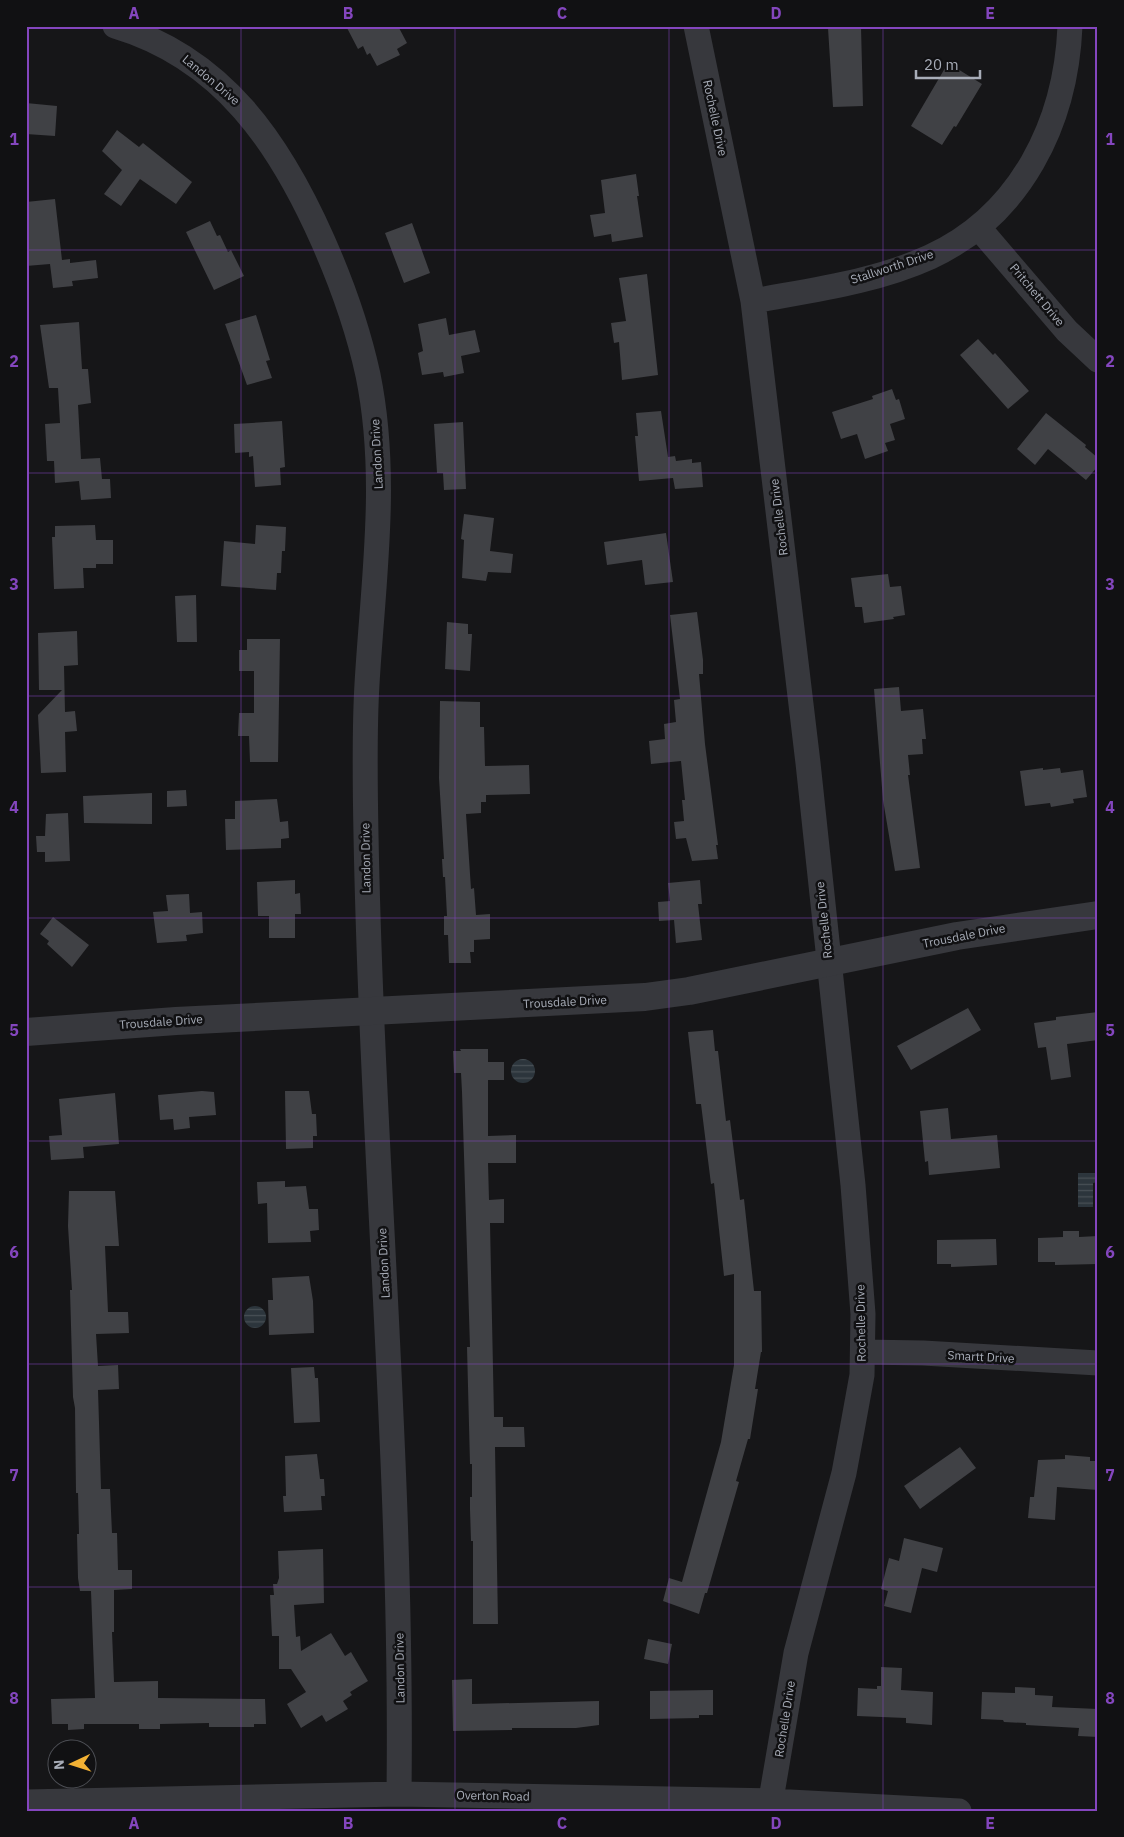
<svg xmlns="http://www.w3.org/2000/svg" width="1124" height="1837" viewBox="0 0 1124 1837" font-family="'IBM Plex Sans',sans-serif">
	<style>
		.water { fill: url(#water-rules) }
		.building { fill: #404145 }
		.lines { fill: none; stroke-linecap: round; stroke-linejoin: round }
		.minor { stroke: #37383d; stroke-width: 25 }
		.tertiary { stroke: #37383d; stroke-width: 28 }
		.grid { fill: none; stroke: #8446be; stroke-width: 1; stroke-opacity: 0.55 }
		.labels { text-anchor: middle; stroke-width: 5; stroke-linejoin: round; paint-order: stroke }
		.street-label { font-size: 12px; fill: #a8adb8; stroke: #111113 }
		.neatline { fill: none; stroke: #8446be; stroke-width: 2 }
		.grid-label { font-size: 16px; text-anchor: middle; font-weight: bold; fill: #8446be }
	</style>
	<defs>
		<pattern id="water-rules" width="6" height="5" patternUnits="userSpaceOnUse" patternTransform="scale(1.25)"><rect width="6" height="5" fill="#2c353c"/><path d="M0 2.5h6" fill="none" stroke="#485056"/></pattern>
	</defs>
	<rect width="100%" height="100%" fill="#161618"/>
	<path class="water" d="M511 1071a12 12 0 1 1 24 0a12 12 0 1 1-24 0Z
		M1078 1173H1098V1182L1093 1183V1207H1078Z
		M244 1317a11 11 0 1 1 22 0a11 11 0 1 1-22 0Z"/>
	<path class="building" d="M346 26H398L407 43 397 49 400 55 377 66 370 53 367 55 363 46 358 49Z
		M861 27 863 106 833 107 828 28Z
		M948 63 982 84 956 127 954 126 942 145 911 126Z
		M26 103 57 106 55 136 26 134Z
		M117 130 139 147 143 143 192 182 176 204 140 179 121 206 104 194 122 170 102 151Z
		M636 174 639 196H637L643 237 612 242 611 234 594 237 590 215 605 213 601 180Z
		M55 199 62 260 70 259V263L96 260 98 278 72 281 73 286 53 288 50 264 26 266V202Z
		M210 221 217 236 220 235 228 252 231 250 244 276 214 290 186 232Z
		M412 223 430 273 404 283 385 233Z
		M647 274 658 375 622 380 619 342 614 343 611 323 626 321 619 278Z
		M256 315 270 360 266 361 272 378 247 385 225 324Z
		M446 318 449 335 475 330 480 352 461 356 464 373 444 377 443 372 422 375 418 353 423 351 418 324Z
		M79 322 82 369H88L91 403 78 405 81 459 100 458 102 479H110L111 498 81 500 79 481 55 483 54 461H47L45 424 60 423 58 388H49L40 325Z
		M978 339 993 355 995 353 1029 391 1008 409 960 355Z
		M892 389 896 400 899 399 905 419 890 424 895 440 885 443 888 451 865 459 857 434 841 439 832 412 873 399 872 396Z
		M661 411 668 457 675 456 676 461 692 459V463L701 462 703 487 675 489 673 478 639 481 635 436H638L636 413Z
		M1046 413 1086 445 1085 447 1098 458V466L1086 480 1048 449 1035 465 1017 449Z
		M282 421 285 467 280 468 281 485 255 487 253 456 249 457V452L235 453 234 424Z
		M463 422 466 489 444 490 443 473H437L434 424Z
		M464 514 494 518 490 551 513 554 511 573 488 572 486 581 462 578 464 540 461 539Z
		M95 525 96 540H113V564H96V568H83L84 588 54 589 52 537H55V526Z
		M256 525 286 527 285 551H282L281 573H277L276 590 221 586 224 541 255 544Z
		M666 533 673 582 645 585 642 560 607 565 604 542Z
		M888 574 890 587 901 586 905 615 893 617 894 619 864 623 862 607H855L851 578Z
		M196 595 197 642H177L175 596Z
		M697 612 703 660V674H699L705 744 718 845H716L718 859 692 861 686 838 676 839 674 822 684 821 682 800H685L681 761 651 764 649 741 665 739 664 724 676 722 674 700 680 699 670 615Z
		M447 622 468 624V634H472L470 671 445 669Z
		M77 631 78 665 64 666 65 712 75 711 77 731 65 732 66 772 41 773 38 715 62 690H39L38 633Z
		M247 639H280L278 762H250L249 736H238L239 713H254V671H239V650H247Z
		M899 687 901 711 923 709 926 739H922L923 754 908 755 910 775H908L920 868 895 871 883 800 874 689Z
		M440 701 480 702V727H484L485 766 529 765 530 794 486 795V802H481V813L466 814 471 889 474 888 476 915 490 914V939L474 940V952H470L471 963H449L448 935H444V916H447L445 877H443L442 859H444L439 778Z
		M1043 768V770L1060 768 1061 773 1083 770 1087 797 1073 799 1074 803 1051 807 1050 803 1025 806 1020 771Z
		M186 790 187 806 167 807V791Z
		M152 793V824L84 823 83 796Z
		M277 799 280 822 288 821 289 838 281 839V848L226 850 225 819H235V801Z
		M68 813 70 861 45 862V852H37L36 836H45L46 814Z
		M295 880V894L300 893 301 914H295V938H269V916H258L257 882Z
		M700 880 702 904H698L702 940 676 943 674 920 659 921 658 902 670 901 668 883Z
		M189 894 190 913 202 912 203 933 186 935 187 941 157 943 153 912 168 911 166 895Z
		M53 917 89 945 72 967 47 944 49 941 40 934Z
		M968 1008 981 1030 911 1070 897 1046Z
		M1098 1012V1040L1067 1044 1071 1077 1051 1080 1046 1047 1038 1048 1034 1023 1056 1020V1017Z
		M713 1030 715 1051H718L726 1121 730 1120 740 1200 744 1199 754 1291H761L762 1352H761L755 1389H758L750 1439H748L736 1481 739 1482 707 1593H705L699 1614 663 1601 669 1578 682 1582 721 1442 734 1365V1274L724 1276 714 1183 711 1184 701 1104H696L688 1032Z
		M460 1049H488V1062H504V1080H488V1136L516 1135V1163H488L489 1200 504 1199V1223H490L494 1417H503V1427H524L525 1447H495L498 1624H473V1541H471L470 1509V1497H472V1464H470L467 1347H470L462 1092 461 1073H454L453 1051H461Z
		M202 1091 214 1092 216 1115 189 1117 190 1128 174 1130 173 1119 160 1120 158 1095Z
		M285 1091H309L312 1114H316L317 1136H313V1148L286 1149Z
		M115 1093 119 1144 83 1147 84 1158 51 1160 49 1136 62 1135 59 1099Z
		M948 1108 951 1139 997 1135 1000 1168 929 1175 928 1161 925 1162 920 1111Z
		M285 1181V1187L306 1186 309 1209H318L319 1230 310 1231 311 1242 268 1243 267 1203 258 1204 257 1182Z
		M69 1191H115L119 1246H105L108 1312H128L129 1333 96 1334 98 1366 118 1365 119 1389 98 1390 101 1489H110L112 1533H117L118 1570H132V1589L114 1590V1632H112L114 1682 158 1681V1698L265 1699 266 1724H254V1727H209V1723L160 1724V1729H139V1724H84V1729L68 1730V1724H52L51 1699 95 1698 91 1591H80L78 1578 77 1534H79L78 1493H76L75 1408 73 1397 70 1290H72L68 1226Z
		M1063 1231H1079V1237L1098 1236V1264L1055 1265V1262H1038V1238L1063 1237Z
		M996 1239 997 1265 951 1267V1264H937V1240Z
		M309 1276 313 1301 314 1333 269 1335 268 1300H273L272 1278Z
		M314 1367 315 1378H318L320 1422 294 1423 291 1368Z
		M960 1447 976 1468 920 1509 904 1486Z
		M317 1454 320 1479H324L325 1496H321L322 1510 284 1512 283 1496H286L285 1456Z
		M1065 1455 1090 1457V1461H1098V1490L1057 1487 1055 1520 1028 1518 1030 1497H1034L1038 1460 1065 1459Z
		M904 1538 943 1548 937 1572 922 1568 911 1613 884 1606 888 1591 881 1589 889 1558 899 1561Z
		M323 1549 324 1603 294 1605 296 1637 300 1636 301 1651 331 1633 345 1656 351 1652 368 1681 350 1692 352 1695 343 1701 348 1709 326 1722 322 1715 301 1728 287 1704 306 1692 291 1669H279V1636H272L270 1595H274L273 1584H277L279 1578 278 1551Z
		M648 1639 672 1644 668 1664 644 1659Z
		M881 1667 902 1668 901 1690 933 1692 932 1725 906 1723V1718L857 1716 858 1688 877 1689V1686H881Z
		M472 1679V1704L599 1701V1725L576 1728H512V1730L453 1731 452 1680Z
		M1015 1687 1035 1688V1695L1053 1696 1052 1707 1098 1709V1737L1078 1736 1079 1728 1026 1725V1723L1004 1722 1003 1720 981 1719 982 1692 1015 1693Z
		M713 1690V1715H699V1718L650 1719V1691Z"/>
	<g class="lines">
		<path class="minor" d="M115 26C223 58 280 144 323 241 342 284 358 329 368 375 389 478 373 581 367 684 364 734 365 785 366 835 372 1155 403 1474 399 1794
			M696 26 753 301 808 763 853 1185 863 1314 862 1375 852 1430 844 1473 796 1653 769 1811
			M978 227 1067 331 1098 360
			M753 301C812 290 875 282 930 257 1021 215 1066 123 1070 26
			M863 1352 923 1353 1098 1363
			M26 1802 399 1794 771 1801 959 1811"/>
		<path class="tertiary" d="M26 1032 176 1021 645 997 689 991 957 936 1098 915"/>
	</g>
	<path class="grid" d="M241 26V1811M455 26V1811M669 26V1811M883 26V1811M26 250H1098M26 473H1098M26 696H1098M26 918H1098M26 1141H1098M26 1364H1098M26 1587H1098"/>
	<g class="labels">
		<g class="street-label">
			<text transform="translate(211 80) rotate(40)" y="4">Landon Drive</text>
			<text transform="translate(715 118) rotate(78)" y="4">Rochelle Drive</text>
			<text transform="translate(892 267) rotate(-18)" y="4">Stallworth Drive</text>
			<text transform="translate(1037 295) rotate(50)" y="4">Pritchett Drive</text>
			<text transform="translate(377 454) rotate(-93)" y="4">Landon Drive</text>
			<text transform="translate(779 517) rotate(-97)" y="4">Rochelle Drive</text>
			<text transform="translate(366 858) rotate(-91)" y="4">Landon Drive</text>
			<text transform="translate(824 920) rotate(-96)" y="4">Rochelle Drive</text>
			<text transform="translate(964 936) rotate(-11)" y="4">Trousdale Drive</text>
			<text transform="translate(565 1002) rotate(-3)" y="4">Trousdale Drive</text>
			<text transform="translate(161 1022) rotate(-4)" y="4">Trousdale Drive</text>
			<text transform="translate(384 1263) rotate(-93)" y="4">Landon Drive</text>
			<text transform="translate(861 1323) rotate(-91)" y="4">Rochelle Drive</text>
			<text transform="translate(981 1357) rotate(3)" y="4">Smartt Drive</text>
			<text transform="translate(400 1668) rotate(-91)" y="4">Landon Drive</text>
			<text transform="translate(785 1719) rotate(-81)" y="4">Rochelle Drive</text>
			<text transform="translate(493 1796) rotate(1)" y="4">Overton Road</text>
		</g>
	</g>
	<rect width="1124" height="1837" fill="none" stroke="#111113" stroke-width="55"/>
	<g transform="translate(72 1764) rotate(266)"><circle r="24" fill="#111113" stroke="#4d4f55"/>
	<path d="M0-4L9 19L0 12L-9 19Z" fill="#f2b134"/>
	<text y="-8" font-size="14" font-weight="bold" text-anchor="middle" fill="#a8adb8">N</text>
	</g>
	<path d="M916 70v8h64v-8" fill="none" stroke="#a8adb8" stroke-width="2.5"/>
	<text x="924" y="70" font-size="15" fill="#a8adb8" stroke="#111113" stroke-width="4" paint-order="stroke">20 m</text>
	<rect x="28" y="28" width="1068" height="1782" class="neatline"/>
	<g class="grid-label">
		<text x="134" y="19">A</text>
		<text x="348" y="19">B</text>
		<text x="562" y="19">C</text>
		<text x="776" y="19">D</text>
		<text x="990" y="19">E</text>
		<text x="14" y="145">1</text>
		<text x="1110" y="145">1</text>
		<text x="14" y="367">2</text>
		<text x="1110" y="367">2</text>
		<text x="14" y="590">3</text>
		<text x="1110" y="590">3</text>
		<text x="14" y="813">4</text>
		<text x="1110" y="813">4</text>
		<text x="14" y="1036">5</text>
		<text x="1110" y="1036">5</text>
		<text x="14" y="1258">6</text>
		<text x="1110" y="1258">6</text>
		<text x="14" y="1481">7</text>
		<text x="1110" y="1481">7</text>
		<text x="14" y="1704">8</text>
		<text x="1110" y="1704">8</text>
		<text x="134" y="1829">A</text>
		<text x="348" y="1829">B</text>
		<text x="562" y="1829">C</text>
		<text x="776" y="1829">D</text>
		<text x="990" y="1829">E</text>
	</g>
</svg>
